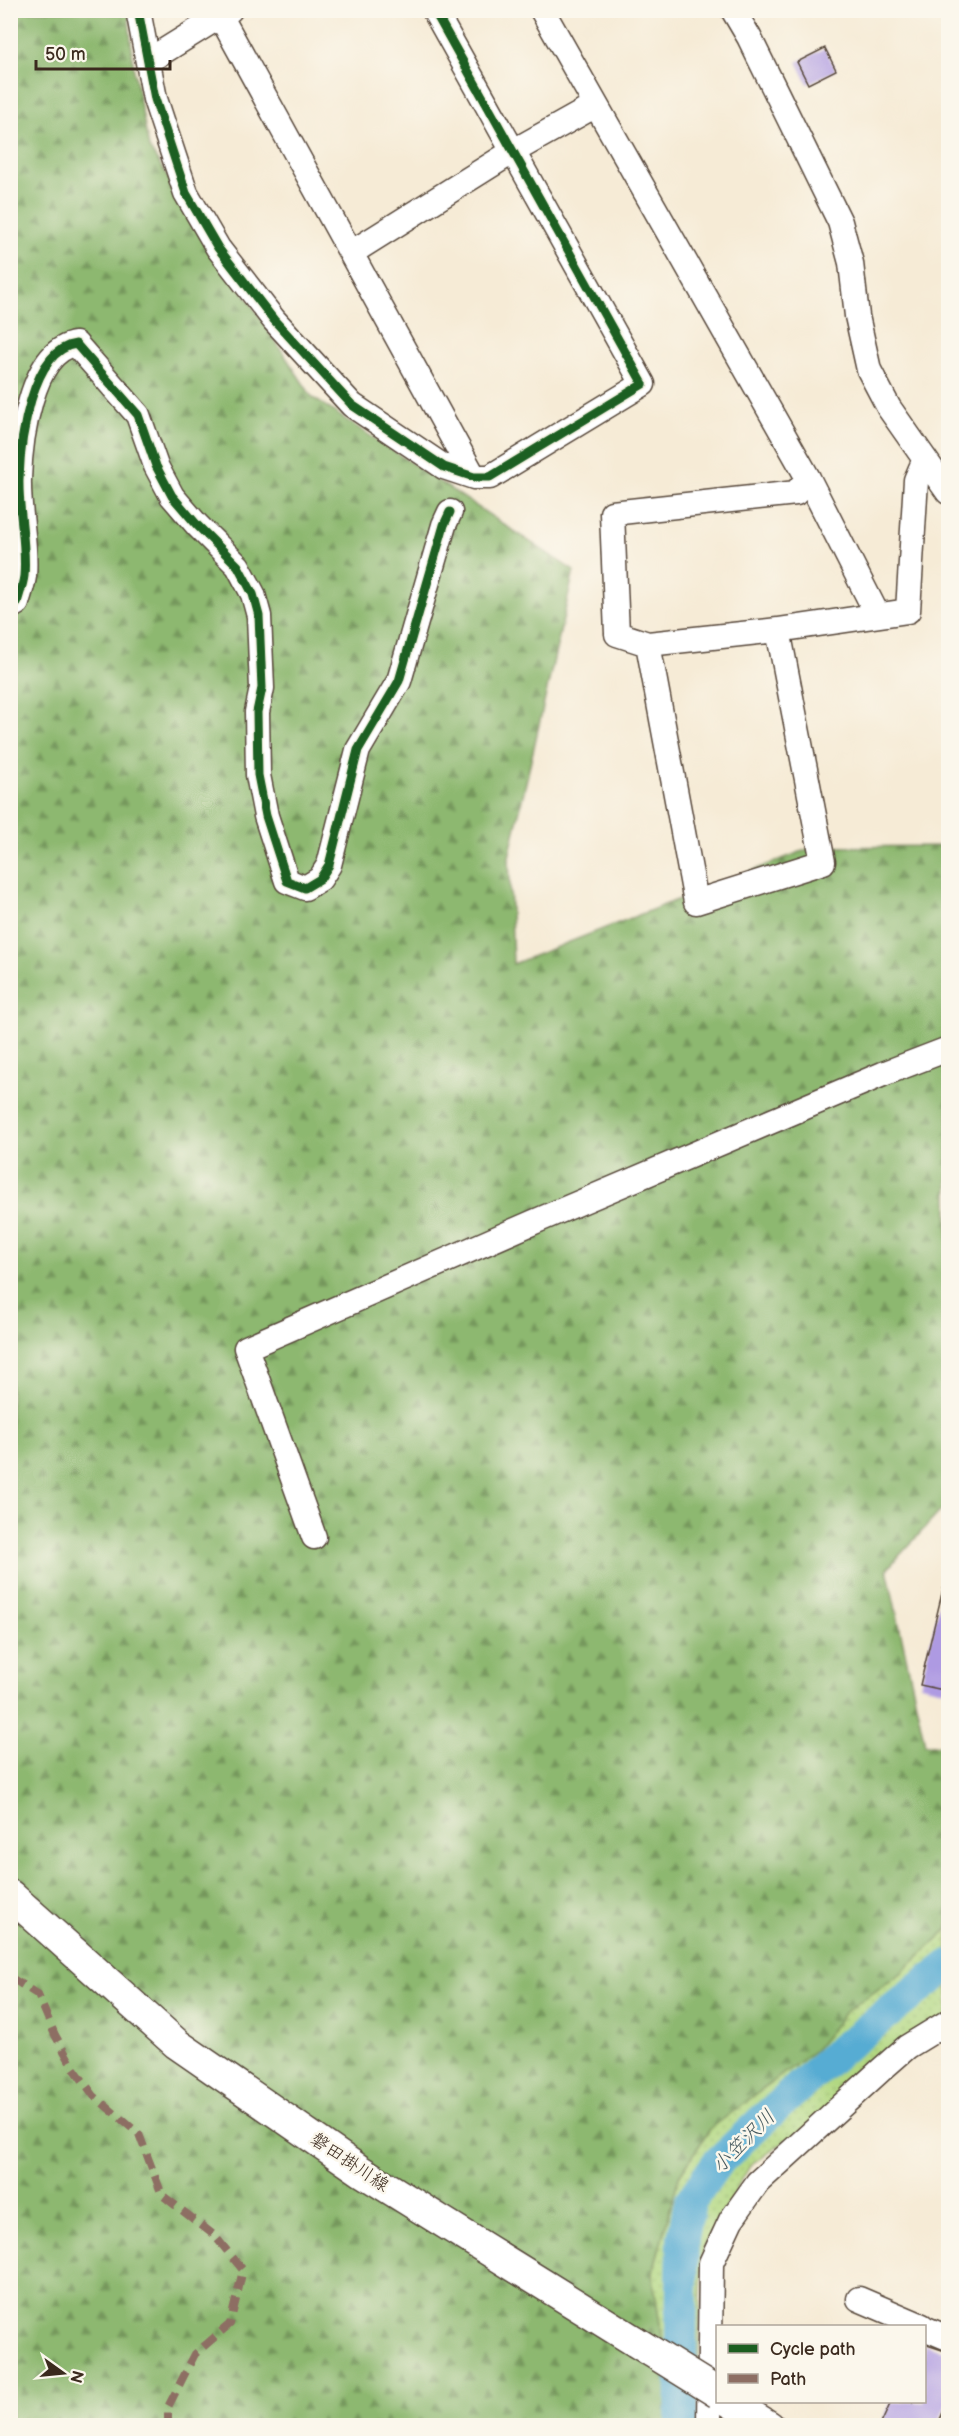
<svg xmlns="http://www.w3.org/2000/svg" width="959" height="2436" viewBox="0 0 959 2436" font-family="'Balsamiq Sans','Klee One',sans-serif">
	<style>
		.grass { fill: url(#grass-dots); stroke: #768150; stroke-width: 1.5 }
		.forest { fill: url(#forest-firs); stroke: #647147; stroke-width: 1.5 }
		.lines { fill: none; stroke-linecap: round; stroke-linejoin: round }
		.river { stroke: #57acd3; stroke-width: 32 }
		.building { fill: #ae9ae2 }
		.minor-casing { stroke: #57473a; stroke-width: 27 }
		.major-casing { stroke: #57473a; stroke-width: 33 }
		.minor { stroke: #fff; stroke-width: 24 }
		.major { stroke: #fff; stroke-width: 30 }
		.major-bridge-casing { stroke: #57473a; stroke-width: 33; stroke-linecap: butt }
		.major-bridge { stroke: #fff; stroke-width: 30 }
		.quiet { stroke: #8d6e63; stroke-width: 8; stroke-dasharray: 15 8; stroke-linecap: butt }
		.cycleway-casing { stroke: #fbf7ec; stroke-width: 13 }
		.cycleway { stroke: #1b5e20; stroke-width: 9 }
		.labels { text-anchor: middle; stroke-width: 5; stroke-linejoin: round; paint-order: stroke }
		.street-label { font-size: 18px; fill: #3b2a1e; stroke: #fbf7ec }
		.water-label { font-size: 20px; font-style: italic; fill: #45585d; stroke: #fbf7ec }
	</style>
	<defs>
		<pattern id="grass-dots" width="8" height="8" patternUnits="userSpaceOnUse" patternTransform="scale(1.5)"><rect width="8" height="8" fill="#b2d882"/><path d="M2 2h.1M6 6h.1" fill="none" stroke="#9aba70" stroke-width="1.8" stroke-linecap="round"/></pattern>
		<pattern id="forest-firs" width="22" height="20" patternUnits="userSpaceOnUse" patternTransform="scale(1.5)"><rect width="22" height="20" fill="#8db870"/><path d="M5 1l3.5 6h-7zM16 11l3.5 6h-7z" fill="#74965b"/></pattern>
	</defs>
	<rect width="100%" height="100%" fill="#fbf7ec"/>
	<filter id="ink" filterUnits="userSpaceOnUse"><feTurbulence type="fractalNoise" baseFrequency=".0167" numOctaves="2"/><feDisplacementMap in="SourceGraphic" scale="12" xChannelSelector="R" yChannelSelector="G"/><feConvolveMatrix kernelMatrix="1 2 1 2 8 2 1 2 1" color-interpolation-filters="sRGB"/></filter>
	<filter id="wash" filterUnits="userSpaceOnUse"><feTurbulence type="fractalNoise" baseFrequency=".008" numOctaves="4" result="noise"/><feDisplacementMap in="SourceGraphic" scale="24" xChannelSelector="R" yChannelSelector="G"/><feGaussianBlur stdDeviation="1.35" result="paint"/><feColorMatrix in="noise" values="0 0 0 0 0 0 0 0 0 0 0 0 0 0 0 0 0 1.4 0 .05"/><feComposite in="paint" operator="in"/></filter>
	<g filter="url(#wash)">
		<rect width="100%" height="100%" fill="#f6ebd6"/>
		<path class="grass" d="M948 1929V2026L845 2103 751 2164 703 2247 696 2425H691L662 2337 652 2275 679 2176 710 2129 845 2012 900 1974Z"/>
		<path class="forest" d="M128 10 134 71 149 148 312 397 574 571 509 857 513 964 813 847 948 846V1503L887 1569 925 1744 948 1747V1929L900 1974 845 2012 815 2050 710 2129 679 2176 652 2275 671 2392 683 2425 11 2426 10 11Z"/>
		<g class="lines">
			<path class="river" d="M682 2426 681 2335 683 2237 690 2202 717 2163 760 2122 838 2052 948 1966"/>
		</g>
		<g id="blocks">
			<path class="building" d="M825 48 836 70 808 84 797 62Z
				M943 1589H948V1691L920 1685Z
				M924 2344 948 2352V2401L937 2426H880L891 2402H924Z"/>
		</g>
	</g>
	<g filter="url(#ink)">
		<use href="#blocks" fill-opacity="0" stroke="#57473a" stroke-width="1.5"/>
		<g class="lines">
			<g class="minor-casing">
				<path id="minor" d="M138 10 155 99 186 193 218 248 274 320 352 405 444 467 474 477H490L643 384 434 10
					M542 10 808 478 877 614
					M733 10 749 37 840 222 851 263 857 316 869 370 889 408 948 492
					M221 17 474 477
					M148 61 230 10
					M351 253 512 152 596 105
					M808 478 796 493 612 513 617 634 648 644 778 630 908 611 916 480 925 459
					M10 607 17 603C19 595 23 585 24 576 27 544 18 511 19 479 20 442 31 350 76 344L138 415 156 466 172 496 197 525 238 566 253 594 259 616 262 688 257 712 258 775 266 816 287 881 305 888 320 879 329 865 358 750 399 681 444 525 450 512
					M648 644 696 902 823 862 778 630
					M314 1537 246 1348 534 1222 883 1074 948 1049
					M859 2299 922 2326
					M924 2328 948 2338
					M709 2426 711 2263 731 2220 758 2182 882 2069 907 2047 948 2022"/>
			</g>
			<g class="major-casing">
				<path id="major" d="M10 1895 177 2044 361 2171 636 2342
					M730 2402 769 2426"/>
			</g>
			<use href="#minor" class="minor"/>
			<use href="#major" class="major"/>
			<g class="major-bridge-casing">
				<path id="major-bridge" d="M636 2342 718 2393"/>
			</g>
			<use href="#major-bridge" class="major-bridge"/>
			<path class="quiet" d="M10 1977 38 1995 55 2035 73 2067 94 2096 139 2134 162 2195 214 2235 243 2270 230 2324 195 2354 168 2407V2426"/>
			<g class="cycleway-casing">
				<path id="cycleway" d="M138 10 155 99 186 193 218 248 274 320 352 405 444 467 474 477H490L643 384 434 10
					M10 607 17 603C19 595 23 585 24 576 27 544 18 511 19 479 20 442 31 350 76 344L138 415 156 466 172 496 197 525 238 566 253 594 259 616 262 688 257 712 258 775 266 816 287 881 305 888 320 879 329 865 358 750 399 681 444 525 450 512"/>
			</g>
			<use href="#cycleway" class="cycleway"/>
		</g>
	</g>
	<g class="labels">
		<g class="street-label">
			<text transform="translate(350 2162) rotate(34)" y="6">磐田掛川線</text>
		</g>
		<g class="water-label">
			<text transform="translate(743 2141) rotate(-45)" y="7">小笠沢川</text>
		</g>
	</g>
	<rect width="959" height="2436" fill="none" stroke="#fbf7ec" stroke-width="36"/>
	<rect x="716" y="2325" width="210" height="78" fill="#fbf7ec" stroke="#aea59a" stroke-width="1.5"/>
	<rect x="728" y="2344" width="30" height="9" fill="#1b5e20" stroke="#aea59a" stroke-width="1.5"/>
	<text x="770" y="2355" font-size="18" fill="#3b2a1e">Cycle path</text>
	<rect x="728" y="2374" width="30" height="9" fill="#8d6e63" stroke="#aea59a" stroke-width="1.5"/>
	<text x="770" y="2385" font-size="18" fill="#3b2a1e">Path</text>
	<g transform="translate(63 2373) rotate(105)" stroke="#fbf7ec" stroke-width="4.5" paint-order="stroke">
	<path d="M0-4.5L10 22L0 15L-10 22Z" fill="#3b2a1e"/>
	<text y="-9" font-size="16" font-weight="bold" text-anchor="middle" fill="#3b2a1e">N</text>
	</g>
	<path d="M36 60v9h134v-9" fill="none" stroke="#3b2a1e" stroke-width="3"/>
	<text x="45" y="60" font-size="18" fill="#3b2a1e" stroke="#fbf7ec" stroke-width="4.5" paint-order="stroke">50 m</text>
</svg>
